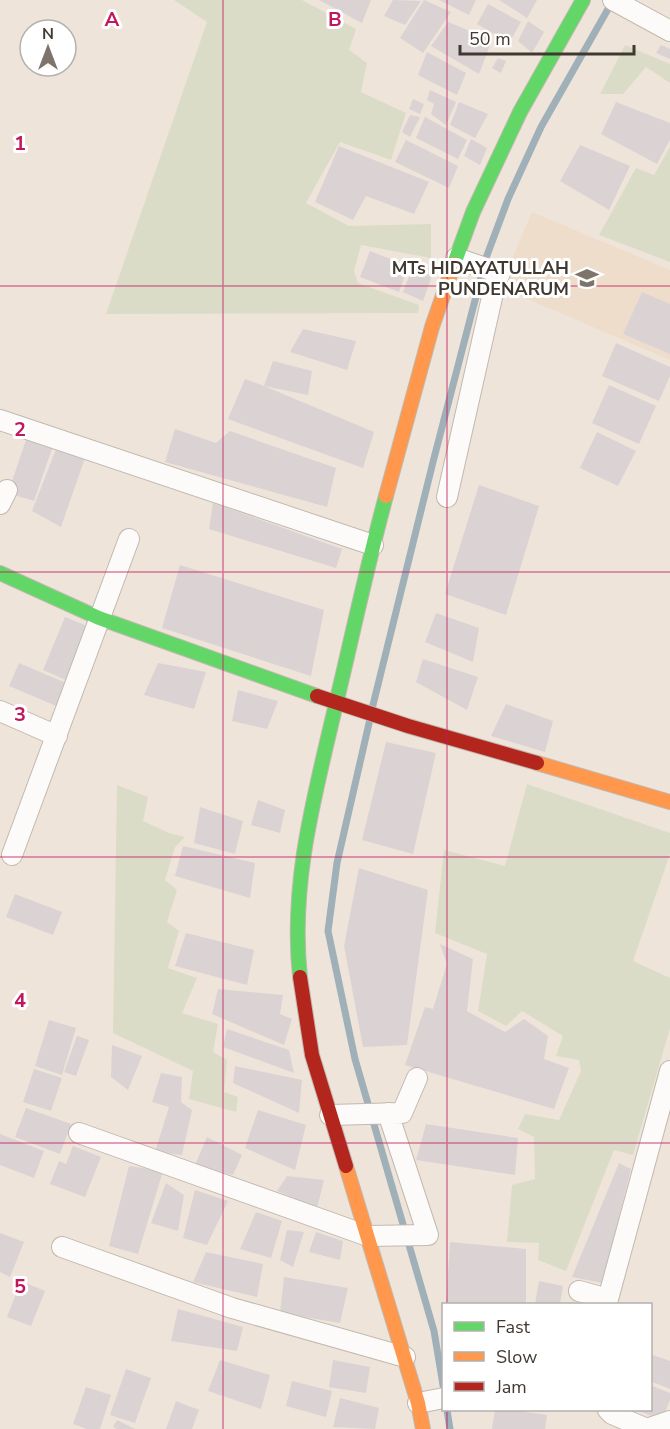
<svg xmlns="http://www.w3.org/2000/svg" width="670" height="1429" viewBox="0 0 670 1429" font-family="'Nunito Sans',sans-serif">
	<style>
		.built { fill: #eeddca }
		.green { fill: #dbdcc8 }
		.lines { fill: none; stroke-linecap: round; stroke-linejoin: round }
		.stream { stroke: #a0b0b9; stroke-width: 7 }
		.building { fill: #dbd3d3 }
		.street-casing { stroke: #c1b9b0; stroke-width: 22 }
		.fast-casing { stroke: #c1b9b0; stroke-width: 16 }
		.slow-casing { stroke: #c1b9b0; stroke-width: 16 }
		.jam-casing { stroke: #c1b9b0; stroke-width: 16 }
		.street { stroke: #fdfbf9; stroke-width: 20 }
		.fast { stroke: #63d668; stroke-width: 14 }
		.slow { stroke: #ff974d; stroke-width: 14 }
		.jam { stroke: #b3261e; stroke-width: 14 }
		.grid { fill: none; stroke: #c2185b; stroke-width: 1.5; stroke-opacity: 0.55 }
		.labels { text-anchor: middle; stroke-width: 6; stroke-linejoin: round; paint-order: stroke }
		.poi-label { font-size: 18px; font-weight: bold; fill: #403931; stroke: #fff; text-anchor: end }
		.grid-label { font-size: 20px; text-anchor: middle; font-weight: bold; fill: #c2185b; stroke: #fff; stroke-width: 6; stroke-linejoin: round; paint-order: stroke }
	</style>
	<rect width="100%" height="100%" fill="#efe4d9"/>
	<path class="built" d="M532 212 670 270V360L500 287Z"/>
	<path class="green" d="M174 0H302L356 29 349 50 367 63 361 92 406 113 391 160 340 142 306 203 349 226 431 224V258L361 245 354 271 358 283 419 305 418 313 106 314 207 22Z
		M625 45 670 64V83L646 67 623 94H600Z
		M670 147V262L599 235 636 168 654 175Z
		M527 784 670 833V854L633 961 670 978V1028L633 1155 614 1150 566 1271 538 1260 539 1243 507 1242 512 1185 535 1179 534 1137 518 1129 525 1114 559 1120 581 1071 579 1060 556 1056 563 1036 522 1011 506 1026 478 1011 487 954 435 933 444 850 505 866Z
		M117 785 148 797 143 821 169 833 185 837 175 847 165 880 177 890 167 922 179 931 168 968 197 978 182 1013 218 1024 213 1052 227 1060 224 1092 238 1097 236 1112 189 1099 193 1071 113 1033Z"/>
	<g class="lines">
		<path class="stream" d="M372 709 433 462 486 258 508 199 541 127 612 2
			M370 719 337 863 328 931 355 1059 434 1331 444 1391
			M447 1410 450 1429"/>
	</g>
	<path class="building" d="M319 0H371L362 23Z
		M393 0 421 1 405 25 384 16Z
		M424 0 451 12 423 53 400 38Z
		M439 0H476L469 15Z
		M499 0H537L527 18Z
		M488 4 521 22 509 43 477 24Z
		M528 21 544 32 532 53 518 41Z
		M448 22 492 40 479 74 431 46Z
		M661 45 670 49V59L656 53Z
		M427 52 466 73 457 95 418 75Z
		M498 58 506 61 501 73 492 68Z
		M430 90 456 102 446 125 431 114 434 104 427 100Z
		M413 99 424 104 420 114 409 109Z
		M459 102 488 114 475 138 450 125Z
		M616 102 670 123V140L657 164 601 134Z
		M410 115 420 117 410 137 402 132Z
		M425 117 467 140 458 159 416 138Z
		M471 139 487 148 480 165 464 156Z
		M406 140 458 166 449 188 395 162Z
		M580 145 630 166 609 210 560 181Z
		M339 146 429 182 414 214 366 196 353 220 315 202Z
		M370 251 408 266 399 292 360 277Z
		M413 266 432 276 423 301 403 292Z
		M642 292 670 304V354L623 334Z
		M303 329 356 341 347 370 290 352Z
		M616 343 670 367V376L659 401 602 376Z
		M273 361 312 371 308 395 264 386 374 432 363 468 228 419 245 379 264 386Z
		M609 385 656 406 639 444 592 423Z
		M175 429 216 443 230 431 336 468 327 507 165 462Z
		M597 432 636 451 618 486 580 468Z
		M28 434 54 443 34 501 8 493Z
		M58 444 86 455 61 527 32 511Z
		M479 485 539 506 506 615 445 594Z
		M213 503 342 549 336 568 209 529Z
		M180 565 324 610 311 676 162 628Z
		M436 613 479 628 473 662 425 642Z
		M65 617 92 628 70 682 43 670Z
		M423 659 478 677 467 710 416 682Z
		M19 663 71 685 61 708 9 686Z
		M158 663 206 672 194 709 144 695Z
		M238 690 278 701 267 729 232 721Z
		M506 704 553 721 545 752 491 736Z
		M386 742 436 753 413 854 362 840Z
		M258 800 285 810 280 833 251 825Z
		M200 807 243 821 235 854 194 843Z
		M183 846 255 863 250 898 175 876Z
		M359 868 428 890 407 1045 363 1047 344 946Z
		M15 894 62 912 53 935 6 917Z
		M186 933 254 950 247 985 175 966Z
		M440 944 473 959 467 1011 505 1032 524 1019 548 1036 544 1059 569 1068 554 1109 405 1065 425 1007 433 1009 447 964Z
		M218 989 283 995 280 1014 292 1019 284 1045 212 1014Z
		M49 1020 76 1028 62 1075 35 1066Z
		M227 1029 289 1050 294 1073 223 1047Z
		M77 1036 89 1040 76 1076 64 1072Z
		M112 1045 142 1056 128 1090 111 1077Z
		M235 1066 302 1080 299 1113 233 1083Z
		M34 1069 62 1078 51 1111 23 1102Z
		M161 1073 182 1077 181 1102 192 1110 182 1155 155 1152 169 1107 152 1102Z
		M26 1108 71 1124 60 1154 15 1137Z
		M258 1110 306 1125 295 1170 245 1148Z
		M426 1124 518 1138 515 1175 416 1160Z
		M0 1134 44 1151 34 1178 0 1165Z
		M207 1137 242 1155 233 1175 195 1165Z
		M73 1146 101 1157 85 1197 50 1184 59 1161 66 1164Z
		M619 1163 631 1169 602 1283 572 1277Z
		M129 1166 163 1171 138 1254 109 1246Z
		M287 1176 324 1180 317 1208 277 1191Z
		M166 1183 184 1195 178 1231 151 1223Z
		M195 1190 228 1201 207 1245 183 1238Z
		M256 1212 282 1221 271 1258 240 1249Z
		M287 1230 304 1232 293 1267 280 1260Z
		M316 1232 343 1241 340 1260 309 1252Z
		M0 1233 24 1242 10 1277 0 1272Z
		M450 1242 526 1249V1304H446Z
		M206 1252 263 1264 257 1297 193 1282Z
		M284 1277 348 1288 340 1323 280 1313Z
		M21 1281 45 1291 31 1326 7 1317Z
		M539 1281 563 1286 560 1304H535Z
		M178 1309 243 1327 237 1351 171 1341Z
		M650 1354 670 1361V1389L650 1381Z
		M220 1360 270 1375 261 1409 208 1391Z
		M333 1360 370 1367 366 1393 329 1387Z
		M126 1369 151 1378 135 1423 110 1415Z
		M292 1381 332 1391 326 1417 286 1406Z
		M650 1385 670 1393V1400L662 1420 637 1410H650Z
		M86 1387 111 1395 100 1429H87L73 1424Z
		M340 1398 379 1408 375 1429 333 1427Z
		M176 1401 199 1410 192 1429H166Z
		M495 1410H511L547 1415 545 1429H492Z
		M117 1420 135 1429H117L113 1427Z"/>
	<g class="lines">
		<g class="street-casing">
			<path id="street" d="M613 0 670 31
				M0 420 373 545
				M447 497 495 284 500 273 456 258
				M0 504 7 490
				M0 711 57 736
				M12 855 129 539
				M330 1115 402 1113 417 1078
				M79 1133 368 1236 428 1235 388 1113
				M62 1247 232 1308 405 1357
				M579 1291 608 1299 670 1071
				M418 1403 444 1398
				M608 1410 612 1414 647 1429
				M647 1429 670 1421"/>
		</g>
		<g class="fast-casing">
			<path id="fast" d="M454 264 473 212 520 112 583 0
				M0 573 99 618 317 696
				M300 977C290 884 314 798 335 708 352 637 367 566 386 496"/>
		</g>
		<g class="slow-casing">
			<path id="slow" d="M386 496 432 327 454 264
				M537 763 670 802
				M346 1166 418 1403 423 1429"/>
		</g>
		<g class="jam-casing">
			<path id="jam" d="M317 696 408 726 537 763
				M300 977 312 1055 346 1166"/>
		</g>
		<use href="#street" class="street"/>
		<use href="#fast" class="fast"/>
		<use href="#slow" class="slow"/>
		<use href="#jam" class="jam"/>
	</g>
	<path class="grid" d="M223 0V1429M447 0V1304M0 286H670M0 572H670M0 857H670M0 1143H670M447 1410V1429"/>
	<defs>
		<g id="school-bare" transform="scale(1.8)"><path d="M0-5L7-2L0 1L-7-2ZM-4 1L0 2.5L4 1V4Q0 6-4 4Z" fill="#7d756c" stroke="#fff" stroke-width="2.5" paint-order="stroke"/></g>
	</defs>
	<g fill-rule="evenodd">
		<use href="#school-bare" x="587" y="278"/>
	</g>
	<g class="labels">
		<g class="poi-label">
			<text x="569" y="274">MTs HIDAYATULLAH<tspan x="569" dy="21">PUNDENARUM</tspan></text>
		</g>
	</g>
	<g class="grid-label">
		<text x="112" y="26">A</text>
		<text x="335" y="26">B</text>
		<text x="20" y="150">1</text>
		<text x="20" y="436">2</text>
		<text x="20" y="721">3</text>
		<text x="20" y="1007">4</text>
		<text x="20" y="1293">5</text>
	</g>
	<rect x="442" y="1303" width="210" height="108" fill="#ffffff" stroke="#b3b0ad" stroke-width="1.5"/>
	<rect x="454" y="1322" width="30" height="9" fill="#63d668" stroke="#b3b0ad" stroke-width="1.5"/>
	<text x="496" y="1333" font-size="18" fill="#403931">Fast</text>
	<rect x="454" y="1352" width="30" height="9" fill="#ff974d" stroke="#b3b0ad" stroke-width="1.5"/>
	<text x="496" y="1363" font-size="18" fill="#403931">Slow</text>
	<rect x="454" y="1382" width="30" height="9" fill="#b3261e" stroke="#b3b0ad" stroke-width="1.5"/>
	<text x="496" y="1393" font-size="18" fill="#403931">Jam</text>
	<g transform="translate(48 48)"><circle r="28" fill="#ffffff" stroke="#b3b0ad" stroke-width="1.5"/>
	<path d="M0-4.5L10 22L0 15L-10 22Z" fill="#7d756c"/>
	<text y="-9" font-size="16" font-weight="bold" text-anchor="middle" fill="#403931">N</text>
	</g>
	<path d="M460 45v9h174v-9" fill="none" stroke="#403931" stroke-width="3"/>
	<text x="469" y="45" font-size="18" fill="#403931" stroke="#ffffff" stroke-width="4.5" paint-order="stroke">50 m</text>
</svg>
